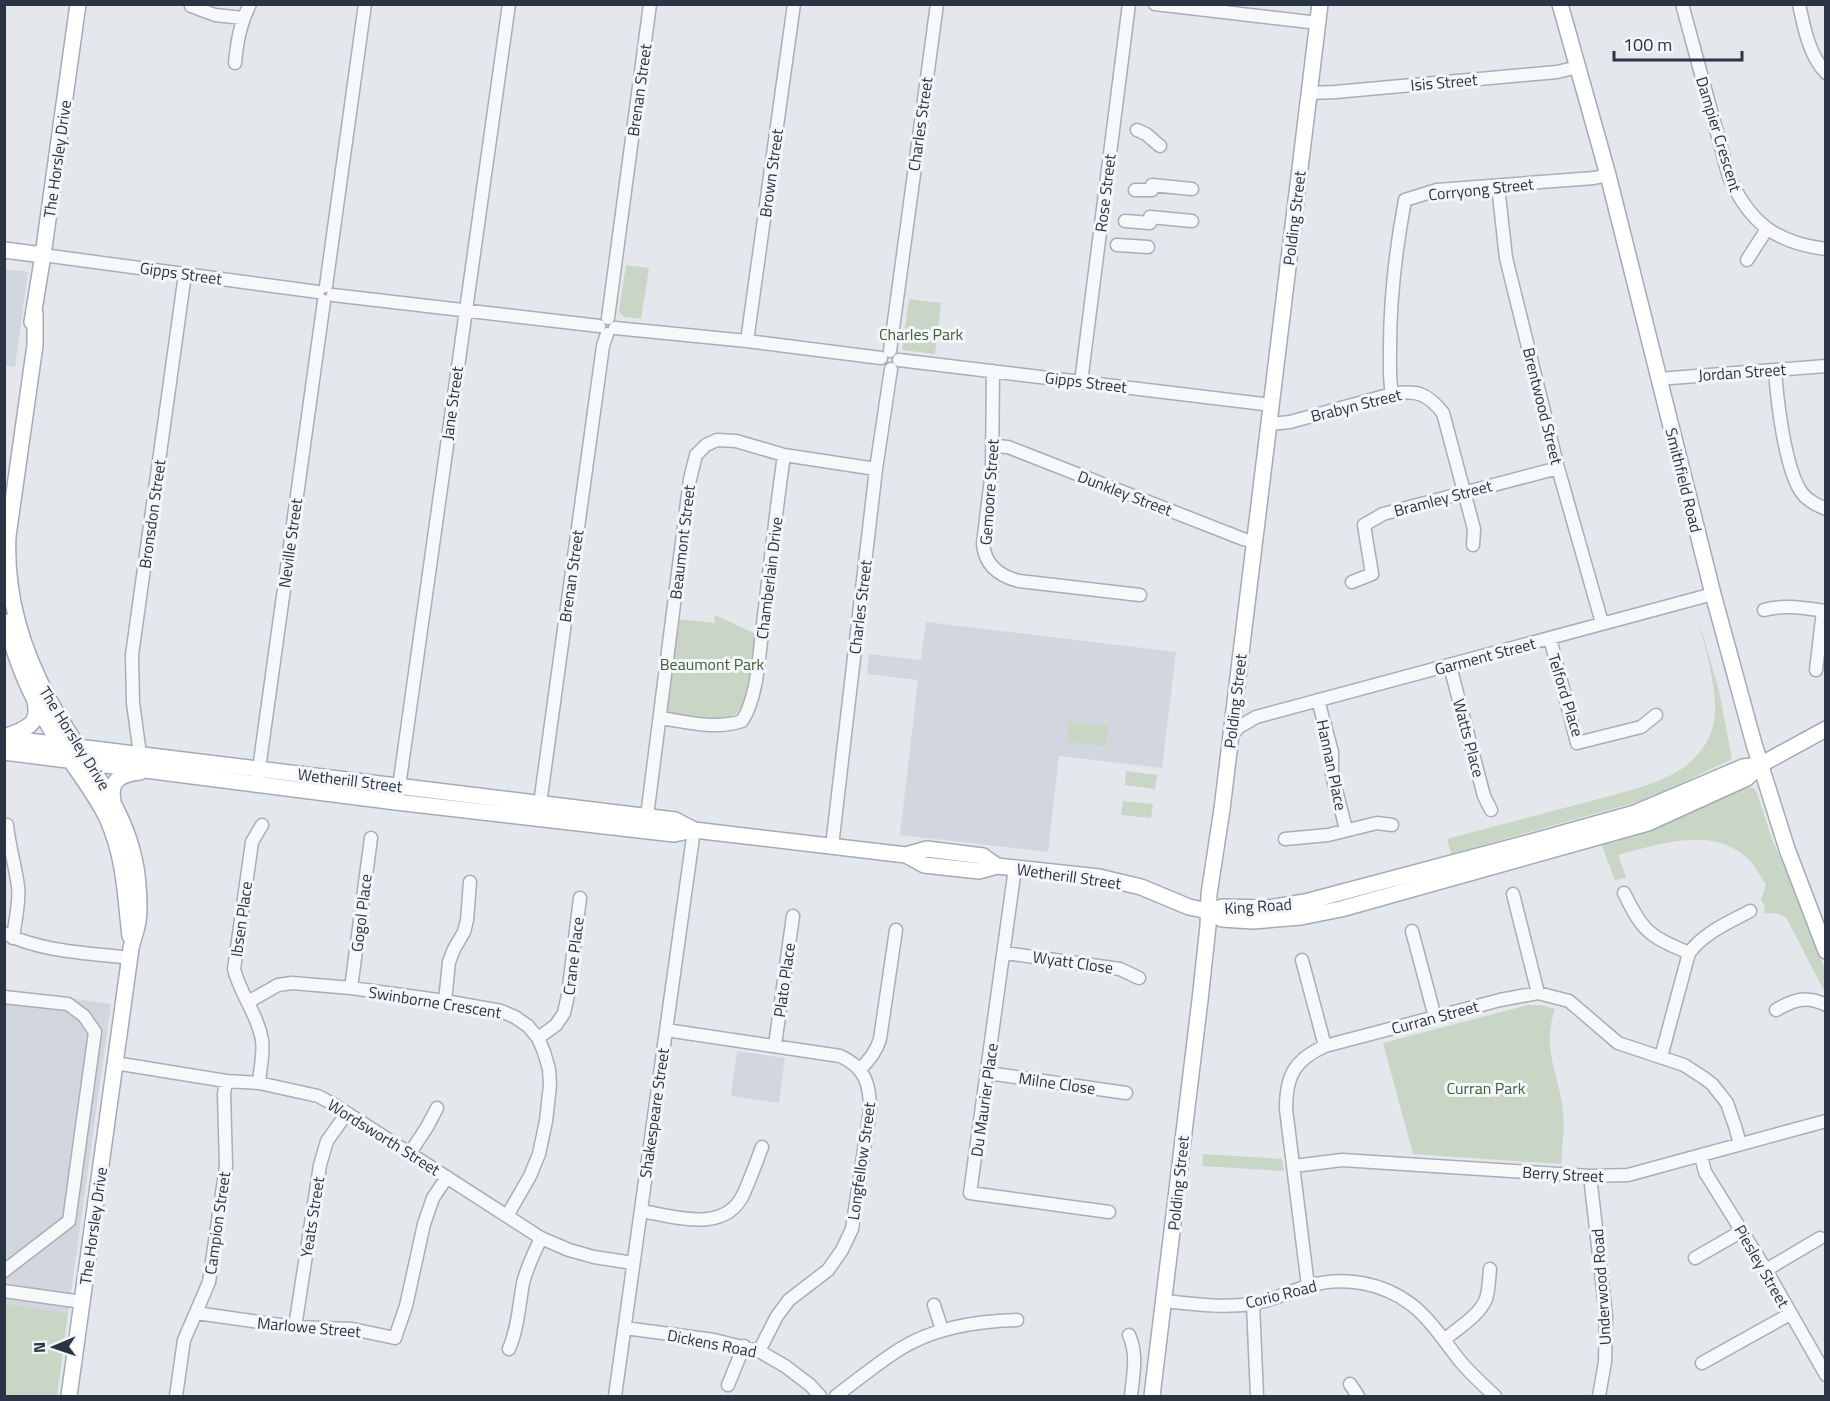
<svg xmlns="http://www.w3.org/2000/svg" width="1830" height="1401" viewBox="0 0 1830 1401" font-family="'Titillium Web',sans-serif">
	<style>
		.built { fill: #d2d6de }
		.green { fill: #c9d6c5 }
		.lines { fill: none; stroke-linecap: round; stroke-linejoin: round }
		.minor-casing { stroke: #a9aeb7; stroke-width: 15 }
		.major-casing { stroke: #a3abb8; stroke-width: 18 }
		.minor { stroke: #f7f8fa; stroke-width: 12 }
		.major { stroke: #fff; stroke-width: 15 }
		.labels { text-anchor: middle; stroke-width: 6; stroke-linejoin: round; paint-order: stroke }
		.street-label { font-size: 16px; fill: #2b3445; stroke: #f4f6f9 }
		.park-label { font-size: 16px; fill: #3f6138; stroke: #f4f6f9 }
	</style>
	<rect width="100%" height="100%" fill="#e4e7ec"/>
	<path class="built" d="M5 269 28 272 15 367 5 365Z
		M926 622 1176 652 1162 768 1059 756 1048 852 900 835 918 680 867 674 869 654 921 660Z
		M5 989 111 1004 58 1386 5 1378Z
		M737 1051 785 1058 779 1103 731 1096Z"/>
	<path class="green" d="M626 265 649 268 641 319 624 317 619 312Z
		M909 299 941 303 935 354 902 350Z
		M715 615 756 634C752 663 756 720 716 721 701 722 684 717 669 715L666 705 677 619 714 623Z
		M1698 618 1719 691 1732 759 1648 799 1451 854 1447 839C1492 827 1538 815 1583 803 1613 795 1651 787 1678 771 1694 762 1706 747 1712 730 1722 700 1705 649 1698 618Z
		M1069 722 1108 726 1106 746 1067 742Z
		M1126 771 1157 775 1155 789 1125 785Z
		M1741 787 1754 788 1757 793 1773 842 1787 870 1825 970V988L1823 989 1787 919C1779 913 1774 912 1765 914L1764 905 1761 899 1766 885C1761 877 1757 869 1751 862 1716 824 1660 844 1618 855L1626 877 1615 881 1601 843Z
		M1123 801 1153 804 1151 818 1121 815Z
		M1528 1005H1540L1555 1009C1541 1050 1559 1073 1563 1111 1565 1128 1562 1147 1561 1164L1413 1154 1383 1043Z
		M1203 1154 1282 1159 1284 1171 1202 1166Z
		M5 1304 68 1314 57 1396H5Z"/>
	<g class="lines">
		<g class="minor-casing">
			<path id="minor" d="M1155 4 1318 23
				M1682 4 1729 177C1750 223 1776 243 1826 249
				M1799 4C1804 28 1809 55 1826 73
				M191 6 215 15 243 18
				M235 63C237 42 240 24 250 4
				M1309 93 1335 92 1557 72 1578 67
				M1137 130 1146 134 1160 146
				M1152 185 1192 189
				M1498 186 1506 258 1558 468 1602 623
				M1135 190H1152
				M1150 217 1192 221
				M1125 221 1150 223
				M1117 245 1148 247
				M43 255 318 292
				M1747 260 1767 229
				M326 286 365 4
				M333 295 599 326
				M608 318 650 4
				M615 328 747 341 881 358
				M747 341 794 4
				M890 351 937 4
				M899 360 1272 405
				M1775 370C1777 400 1785 470 1802 493 1808 501 1817 505 1826 509
				M993 371 992 470 983 544C985 565 999 576 1019 581L1140 595
				M1658 379 1826 366
				M1081 382 1129 4
				M1392 394C1389 379 1390 363 1390 348 1390 298 1396 248 1405 200L1437 190 1594 178 1608 175
				M1270 424 1290 422 1392 394C1417 390 1427 393 1443 413L1474 529 1473 545
				M993 446 1008 447 1243 539 1255 542
				M1352 582 1372 574 1364 525 1383 514 1558 468
				M1764 610C1785 604 1804 608 1826 611
				M1550 638 1577 743 1641 727 1656 715
				M1450 666 1484 796 1491 810
				M1816 670 1823 611
				M1318 700 1332 752V775L1346 829
				M660 718C688 722 715 730 742 721 758 697 759 653 763 624 770 567 776 511 784 455
				M1231 736 1239 727 1256 717 1713 594
				M140 754 133 703 132 655 185 274
				M258 776 324 301
				M398 794 509 4
				M539 811 603 346 607 334
				M647 816 690 479 696 455 706 445 717 440 736 441 784 455 876 469
				M7 825C9 845 15 865 18 886 20 902 15 921 13 938
				M1285 839 1328 835 1377 823 1392 825
				M832 846 876 469 891 369
				M1015 868 970 1193 1109 1212
				M1624 893C1643 932 1649 936 1689 953
				M1513 894 1538 993
				M1412 931 1435 1017
				M4 933C41 952 89 953 130 958
				M1005 953 1120 969 1139 978
				M1302 960 1325 1046
				M351 988 371 838
				M4 997 68 1004 84 1016 95 1032 69 1221 4 1271
				M445 1001 449 962 454 949 464 932 467 920 470 882
				M248 1002 278 985 292 983 351 988 445 1001 501 1011 515 1017 528 1026 538 1038 544 1052 549 1069 550 1085 546 1121 539 1154 530 1176 507 1216
				M1776 1010C1793 1000 1806 995 1826 1005
				M666 1030 840 1056C865 1067 870 1084 870 1110L852 1229 842 1250 828 1270 789 1300 777 1316 759 1351
				M538 1038 556 1025 564 1013 568 995 580 898
				M775 1045 793 916
				M1661 1057 1689 953C1705 932 1728 923 1750 911
				M115 1063 226 1081 259 1083 318 1096 333 1104 541 1238 569 1250 594 1257 633 1263
				M860 1069C870 1060 876 1052 880 1039L896 930
				M988 1073 1126 1093
				M259 1083C260 1069 264 1053 262 1040 258 1015 240 994 234 969L252 842 262 825
				M410 1153 427 1127 437 1108
				M1701 1156 1705 1172 1766 1270 1826 1375
				M1294 1166 1342 1160 1590 1176 1628 1175 1826 1121
				M1590 1176 1606 1316 1605 1362 1599 1396
				M641 1211C674 1216 724 1234 743 1195 750 1180 756 1163 762 1147
				M1695 1258 1742 1231
				M1766 1270 1820 1238
				M1308 1286 1286 1109C1286 1076 1294 1060 1325 1046L1500 1000 1538 993 1569 1001 1618 1043 1684 1065 1704 1078 1712 1084 1727 1103 1735 1126 1740 1144
				M4 1291 82 1302
				M1164 1301C1193 1304 1222 1308 1251 1304 1271 1301 1288 1292 1308 1286 1344 1276 1382 1282 1412 1305 1431 1320 1445 1342 1460 1361 1471 1374 1483 1385 1495 1396
				M1253 1304 1257 1396
				M934 1305 942 1330
				M196 1313 295 1327 352 1329 395 1338 406 1306 424 1224 433 1198 447 1177
				M295 1327 320 1165 327 1141 347 1113
				M625 1328 714 1340 759 1351 785 1366 810 1385 820 1396
				M1129 1335C1138 1355 1133 1375 1131 1396
				M1444 1340C1458 1328 1479 1316 1486 1299 1489 1289 1489 1279 1490 1269
				M509 1349C518 1328 519 1305 523 1283 527 1267 534 1253 541 1238
				M1702 1363 1790 1314
				M1350 1384 1358 1396
				M728 1385 744 1346
				M176 1396 184 1340 209 1282 226 1166 224 1094 226 1081
				M615 1396 694 830
				M836 1396C857 1380 878 1363 900 1349 935 1327 977 1321 1017 1320"/>
		</g>
		<g class="major-casing">
			<path id="major" d="M1560 4 1608 175 1713 594 1754 744 1787 849 1826 951
				M4 250 43 255
				M35 313V345L8 536C5 594 21 647 48 698 82 761 133 810 138 885 139 897 140 909 138 921 137 930 133 939 131 948L69 1396
				M32 322 43 255 78 4
				M7 622C16 667 37 709 62 747 77 772 96 794 108 820 125 860 125 894 130 936
				M4 737C24 730 41 725 35 702
				M4 738 675 820 694 830
				M4 752 396 802 674 834 694 830 906 855 924 865 979 871 997 866 1099 877 1141 887 1189 907 1208 911 1222 919 1253 921 1301 917 1341 909 1648 823 1747 778 1760 765 1826 729
				M113 801C109 780 121 774 140 772
				M906 855 927 849 983 856 997 866
				M1208 911 1223 907 1268 908 1305 902 1531 842 1635 813 1743 767 1760 765
				M1152 1396 1200 1000 1208 926 1209 894 1222 809 1320 4"/>
		</g>
		<use href="#minor" class="minor"/>
		<use href="#major" class="major"/>
	</g>
	<g class="labels">
		<g class="street-label">
			<text transform="translate(1444 82) rotate(-5)" y="6">Isis Street</text>
			<text transform="translate(639 90) rotate(-82)" y="6">Brenan Street</text>
			<text transform="translate(920 124) rotate(-82)" y="6">Charles Street</text>
			<text transform="translate(1719 134) rotate(73)" y="6">Dampier Crescent</text>
			<text transform="translate(57 159) rotate(-82)" y="6">The Horsley Drive</text>
			<text transform="translate(771 173) rotate(-82)" y="6">Brown Street</text>
			<text transform="translate(1481 189) rotate(-6)" y="6">Corryong Street</text>
			<text transform="translate(1105 193) rotate(-83)" y="6">Rose Street</text>
			<text transform="translate(1294 218) rotate(-83)" y="6">Polding Street</text>
			<text transform="translate(181 273) rotate(8)" y="6">Gipps Street</text>
			<text transform="translate(1742 372) rotate(-4)" y="6">Jordan Street</text>
			<text transform="translate(1086 382) rotate(7)" y="6">Gipps Street</text>
			<text transform="translate(452 403) rotate(-82)" y="6">Jane Street</text>
			<text transform="translate(1356 405) rotate(-14)" y="6">Brabyn Street</text>
			<text transform="translate(1543 406) rotate(76)" y="6">Brentwood Street</text>
			<text transform="translate(1684 480) rotate(76)" y="6">Smithfield Road</text>
			<text transform="translate(989 492) rotate(-86)" y="6">Gemoore Street</text>
			<text transform="translate(1125 493) rotate(21)" y="6">Dunkley Street</text>
			<text transform="translate(1443 498) rotate(-15)" y="6">Bramley Street</text>
			<text transform="translate(152 514) rotate(-82)" y="6">Bronsdon Street</text>
			<text transform="translate(682 542) rotate(-83)" y="6">Beaumont Street</text>
			<text transform="translate(290 543) rotate(-82)" y="6">Neville Street</text>
			<text transform="translate(571 576) rotate(-82)" y="6">Brenan Street</text>
			<text transform="translate(769 578) rotate(-83)" y="6">Chamberlain Drive</text>
			<text transform="translate(860 607) rotate(-83)" y="6">Charles Street</text>
			<text transform="translate(1485 656) rotate(-15)" y="6">Garment Street</text>
			<text transform="translate(1566 695) rotate(73)" y="6">Telford Place</text>
			<text transform="translate(1235 701) rotate(-83)" y="6">Polding Street</text>
			<text transform="translate(75 738) rotate(58)" y="6">The Horsley Drive</text>
			<text transform="translate(1469 738) rotate(75)" y="6">Watts Place</text>
			<text transform="translate(1332 765) rotate(78)" y="6">Hannan Place</text>
			<text transform="translate(350 780) rotate(7)" y="6">Wetherill Street</text>
			<text transform="translate(1069 876) rotate(8)" y="6">Wetherill Street</text>
			<text transform="translate(1258 906) rotate(-4)" y="6">King Road</text>
			<text transform="translate(361 913) rotate(-83)" y="6">Gogol Place</text>
			<text transform="translate(241 919) rotate(-82)" y="6">Ibsen Place</text>
			<text transform="translate(573 956) rotate(-83)" y="6">Crane Place</text>
			<text transform="translate(1073 962) rotate(8)" y="6">Wyatt Close</text>
			<text transform="translate(784 980) rotate(-82)" y="6">Plato Place</text>
			<text transform="translate(435 1002) rotate(9)" y="6">Swinborne Crescent</text>
			<text transform="translate(1435 1017) rotate(-15)" y="6">Curran Street</text>
			<text transform="translate(1057 1083) rotate(8)" y="6">Milne Close</text>
			<text transform="translate(984 1100) rotate(-82)" y="6">Du Maurier Place</text>
			<text transform="translate(654 1113) rotate(-82)" y="6">Shakespeare Street</text>
			<text transform="translate(384 1137) rotate(32)" y="6">Wordsworth Street</text>
			<text transform="translate(861 1161) rotate(-82)" y="6">Longfellow Street</text>
			<text transform="translate(1563 1174) rotate(3)" y="6">Berry Street</text>
			<text transform="translate(1178 1183) rotate(-84)" y="6">Polding Street</text>
			<text transform="translate(312 1217) rotate(-81)" y="6">Yeats Street</text>
			<text transform="translate(217 1223) rotate(-82)" y="6">Campion Street</text>
			<text transform="translate(93 1226) rotate(-82)" y="6">The Horsley Drive</text>
			<text transform="translate(1762 1266) rotate(60)" y="6">Piesley Street</text>
			<text transform="translate(1601 1287) rotate(-94)" y="6">Underwood Road</text>
			<text transform="translate(1281 1294) rotate(-14)" y="6">Corio Road</text>
			<text transform="translate(309 1327) rotate(5)" y="6">Marlowe Street</text>
			<text transform="translate(712 1343) rotate(11)" y="6">Dickens Road</text>
		</g>
		<g class="park-label">
			<text x="921" y="340">Charles Park</text>
			<text x="712" y="670">Beaumont Park</text>
			<text x="1486" y="1094">Curran Park</text>
		</g>
	</g>
	<rect width="1830" height="1401" fill="none" stroke="#2b3445" stroke-width="12"/>
	<g transform="translate(54 1347) rotate(268)" stroke="#f4f6f9" stroke-width="4.5" paint-order="stroke">
	<path d="M0-4.5L10 22L0 15L-10 22Z" fill="#2b3445"/>
	<text y="-9" font-size="16" font-weight="bold" text-anchor="middle" fill="#2b3445">N</text>
	</g>
	<path d="M1614 51v9h128v-9" fill="none" stroke="#2b3445" stroke-width="3"/>
	<text x="1623" y="51" font-size="18" fill="#2b3445" stroke="#f4f6f9" stroke-width="4.5" paint-order="stroke">100 m</text>
</svg>
